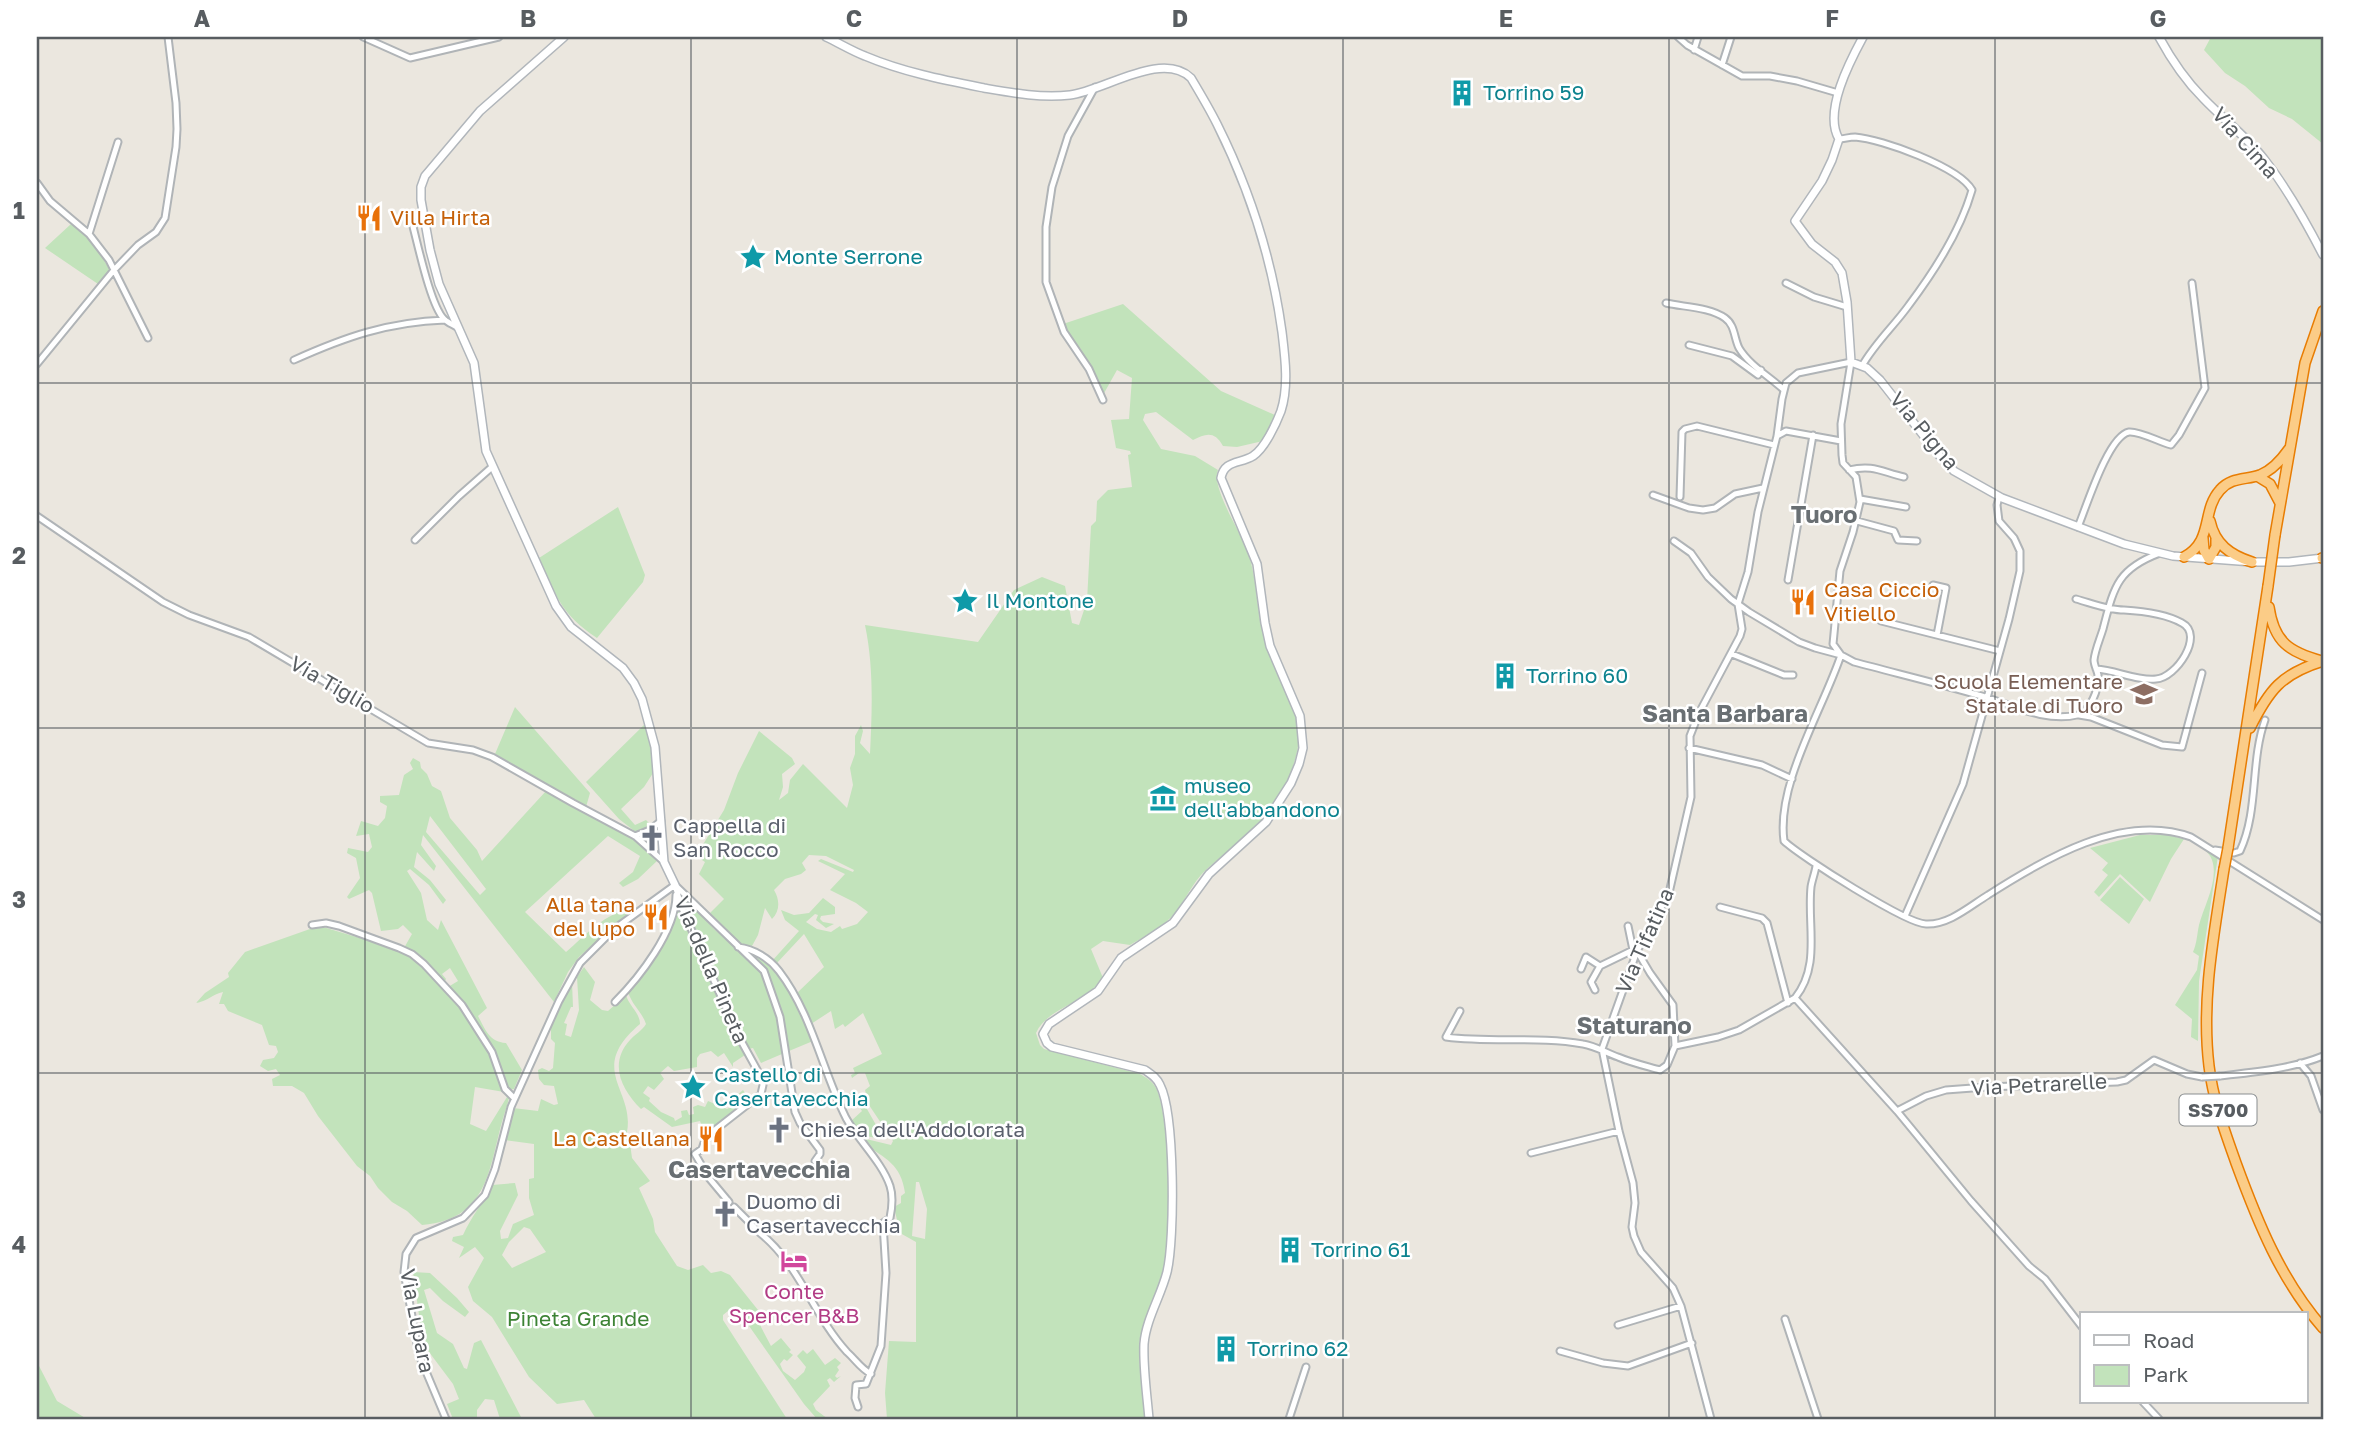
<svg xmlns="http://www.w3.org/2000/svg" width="2360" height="1456" viewBox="0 0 2360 1456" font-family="'Golos Text',sans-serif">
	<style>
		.green { fill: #c2e3bb; fill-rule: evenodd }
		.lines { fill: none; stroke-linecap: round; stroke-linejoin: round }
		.street-casing { stroke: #b0b4b7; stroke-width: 9 }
		.secondary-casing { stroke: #b1b6bb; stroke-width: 10 }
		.highway-casing { stroke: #e87d03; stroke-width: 12 }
		.street { stroke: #fff; stroke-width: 5 }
		.secondary { stroke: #fff; stroke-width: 7 }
		.highway { stroke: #fbcc87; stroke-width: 9 }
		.street-bridge-casing { stroke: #b0b4b7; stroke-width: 9; stroke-linecap: butt }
		.highway-bridge-casing { stroke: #e87d03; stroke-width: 12; stroke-linecap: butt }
		.street-bridge { stroke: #fff; stroke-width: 5 }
		.highway-bridge { stroke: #fbcc87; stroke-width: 9 }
		.grid { fill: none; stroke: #585d61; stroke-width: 2; stroke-opacity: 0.55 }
		.labels { text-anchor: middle; stroke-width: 5; stroke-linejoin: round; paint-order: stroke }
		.shield { fill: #fff; stroke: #8a8e90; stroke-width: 2 }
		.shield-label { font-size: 19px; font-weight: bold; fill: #585d61 }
		.culture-label { font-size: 21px; fill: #0d838f; stroke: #fff; text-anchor: start }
		.street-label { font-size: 21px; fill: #585d61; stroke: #fff }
		.food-label { font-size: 21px; fill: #c56008; stroke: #fff; text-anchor: start }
		.education-label { font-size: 21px; fill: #785e54; stroke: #fff; text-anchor: end }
		.worship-label { font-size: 21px; fill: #5b616d; stroke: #fff; text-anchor: start }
		.hotel-label { font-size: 21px; fill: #b23c85; stroke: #fff }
		.park-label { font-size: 21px; fill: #3d8335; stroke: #fff }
		.quarter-label { font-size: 24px; font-weight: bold; fill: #696f73; stroke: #fff }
		.neatline { fill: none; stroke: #585d61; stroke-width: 2.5 }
		.grid-label { font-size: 23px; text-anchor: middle; font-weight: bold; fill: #585d61 }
	</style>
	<rect width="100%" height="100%" fill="#ebe7df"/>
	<path class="green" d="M2211 37H2323V144L2292 119 2269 108 2245 86 2225 73 2204 50Z
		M71 224 83 232 105 258 104 260 110 271 98 284 45 248Z
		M1123 304 1221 391 1275 415 1263 441 1237 447 1223 446C1215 431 1206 433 1193 440L1156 412 1145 414 1143 420 1161 449 1195 456 1218 470C1211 485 1237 527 1244 543 1258 573 1255 605 1264 636 1272 668 1297 698 1299 731 1300 766 1277 805 1253 830 1237 846 1217 858 1201 875 1188 890 1181 910 1166 922 1156 931 1142 938 1130 945L1103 941 1091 949 1103 978C1100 982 1096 987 1091 991 1074 1005 1045 1012 1036 1033L1040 1045 1044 1049 1140 1074C1147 1078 1152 1081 1156 1088 1171 1118 1172 1240 1163 1274 1157 1296 1144 1317 1140 1339 1137 1358 1144 1398 1146 1419H887L885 1393 889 1341 916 1342V1242L900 1233 892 1231V1224L897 1220 894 1207 901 1203V1196L905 1193C901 1164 886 1159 863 1143L862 1138 891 1145 893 1141 869 1105 865 1090 870 1086 865 1073H859L852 1078 851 1075 855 1073 853 1068 882 1054 863 1013 845 1027 843 1024 835 1029 831 1011 811 1024 797 993 824 967 804 934 776 964 772 961 799 931 785 920 781 910 794 915 809 913 823 898 835 907V914L821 916 820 919 823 922 834 924 826 928 816 920 818 915 815 914 806 922 817 929 831 932 840 926 842 929 857 924 868 912 856 903 830 890 845 874 818 861 821 859 853 872 854 870 826 856 809 855 802 863 806 870 801 874 785 879 774 890C780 900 780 911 772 919L765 908 758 935 752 946 741 944 710 913 724 899 699 874 705 862 696 856 724 810 738 773 759 731 792 758 795 764 782 774 783 787 779 800 788 793 790 780 803 764 847 808 853 785 850 768 855 754V736L861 725 863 731 860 743 870 754C872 711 874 668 865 625L978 642 1014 590 1042 577 1065 586 1072 623 1079 625 1087 601 1091 526 1096 521 1097 501 1108 490 1132 487 1128 455 1131 454 1130 451 1116 448 1111 420 1129 419 1132 378 1117 370 1103 395 1082 357 1081 349 1076 346 1063 324ZM916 1182H919L927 1209 925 1239 912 1236Z
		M618 507 645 575 643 582 597 638C560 613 557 597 539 558Z
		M515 707 590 793 586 807 495 754Z
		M646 723 655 770 644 787 621 809 635 825 646 820 652 826 637 833 619 819 586 782Z
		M413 758 420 762 421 768 427 774 432 786 441 791 450 818 477 850 482 861 546 791 634 839 658 860 638 879 623 887 619 883 633 872 640 856 608 836 525 912 566 952C585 936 606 911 633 909L579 957 568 972 554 1002 423 835 421 845 436 866 434 871 417 852 414 867 430 880 446 900 443 904 429 885 410 869 407 871 421 893 427 920 438 930 441 920 487 1008 478 1016C485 1029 489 1042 506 1043L522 1070 514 1089 509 1090 506 1086C490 1051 476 1016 448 987L458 981 450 968 442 974 446 979 444 983 404 948 412 934 403 925 398 929 381 931 372 893 369 890 349 899 347 897 360 878 356 858 347 853 348 848 368 852 372 847 369 834 356 836 361 821 378 826 385 818 387 806 380 802V796L399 795 404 775 413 769 410 763ZM430 816 486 889 480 895 426 832Z
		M2140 835H2167L2184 839 2171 859 2150 902 2120 874 2099 897 2094 892 2108 875 2102 870 2108 863 2090 848Z
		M2193 840 2218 856 2199 981 2198 1041 2191 1037 2192 1019 2175 1005 2197 970 2199 956 2193 952C2197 943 2197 934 2199 925 2204 906 2219 880 2212 860 2209 851 2199 847 2193 840Z
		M2120 877 2144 899 2129 924 2100 900Z
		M682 899H686L714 929 748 958 762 975 777 1015 782 1054 761 1063 753 1048 748 1049 681 902Z
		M678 905 745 1055 733 1063V1067L724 1053 718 1057 711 1051 700 1054 697 1058V1067L674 1071 668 1066 660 1073 664 1079 654 1090 648 1086 643 1093 650 1098 649 1101 661 1112 674 1118 675 1121 682 1117 681 1111 687 1110 689 1115 694 1114 693 1107 698 1105 705 1107 708 1101 727 1109 731 1107 735 1097 743 1090 747 1096 743 1100 746 1103 705 1135 700 1121 672 1127 644 1107 641 1109C622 1090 608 1064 630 1040 635 1034 642 1031 646 1024 642 1012 632 1005 628 992 651 965 669 939 678 905Z
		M323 927 400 950 422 966 461 1009 492 1057 504 1092 475 1087 470 1124 486 1131 507 1097 509 1098 507 1106C488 1159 495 1219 422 1225L407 1211 392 1202 378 1188 370 1176 357 1166 318 1116 304 1093 292 1086H273L272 1079 280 1075 276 1069 268 1071 260 1066 263 1060 274 1058 278 1052 276 1046 269 1045 262 1025 228 1011 224 1004H219L223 992C213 994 208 1001 196 1003L205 993 229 977 228 973 245 952 310 929Z
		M746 950C783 966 798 1007 813 1041L789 1051C785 1014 775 976 746 950Z
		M584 967 595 982 590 1000 602 1010 608 1011 626 995C629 1006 640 1013 640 1024 586 1070 635 1089 627 1132L629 1136 632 1158 650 1181 639 1188 653 1219 655 1232 677 1266 688 1270 703 1265 711 1273 721 1271 730 1275 758 1310 761 1327 771 1346 781 1338 791 1350 789 1352 793 1355 787 1361 784 1359 780 1364 783 1371 795 1380 804 1372 806 1367 797 1356 803 1350 807 1354 813 1349 825 1365 835 1358 841 1363 837 1367 839 1370 835 1376 837 1378 841 1376 834 1382 830 1378 827 1380 830 1386 813 1404 816 1410 828 1419H817L804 1404 742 1316 735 1310 728 1311 723 1315V1320L787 1419H596L584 1400 557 1404 529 1377 492 1317 473 1301 468 1287 484 1258 475 1247 459 1258 464 1247 452 1241 453 1237 463 1235C471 1217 483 1203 492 1185L515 1183 518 1195 500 1231 501 1239 508 1238 513 1224 534 1215 529 1198V1179L534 1178V1144L504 1140 513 1108 538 1111 541 1099 554 1105 558 1104 554 1086 544 1085 539 1079 538 1070 542 1068 549 1071 553 1068 555 1043 551 1039V1025L572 982 573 1007H571L564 1023 567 1024 565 1035 571 1037 579 1010 577 977ZM524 1227 530 1229 546 1252 512 1268 502 1255 509 1242Z
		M851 1093 854 1096 859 1095 884 1139 858 1135 851 1121 862 1111 855 1101 850 1103 848 1094Z
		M413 1272 430 1273 457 1298 469 1312 465 1317 443 1301 430 1288 424 1290 437 1333 453 1344 464 1368 467 1369 474 1343 481 1340 522 1419H500L494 1400 485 1399 477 1410V1419H453L447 1404 459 1399 453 1384 423 1344Z
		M37 1362 57 1401 87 1419H37Z"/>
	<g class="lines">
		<g class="street-casing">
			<path id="street" d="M363 37 410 58 499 37
				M1678 37 1687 45 1742 76H1770L1797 81 1838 93
				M1694 50 1698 37
				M1722 65 1731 37
				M1095 87 1068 136 1052 187 1046 227V282L1064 332 1089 369 1103 400
				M1839 139C1844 139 1849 137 1855 137 1882 139 1959 167 1972 190 1961 229 1933 273 1909 305 1894 326 1875 343 1862 366
				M37 183 50 201 89 234 109 260 148 338
				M411 219C417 240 430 305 444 319 448 323 454 325 458 328
				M89 234 118 142
				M1786 283 1814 297 1847 307
				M1666 303C1683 307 1710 307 1725 318 1735 325 1734 338 1739 348 1749 365 1770 377 1784 390
				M1689 345 1732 356 1758 375 1761 370
				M294 360C345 337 388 322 445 320
				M37 364 114 270 138 245 156 232 165 218 176 147 177 129 176 103 168 37
				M1777 436 1786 431 1841 441
				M1849 470C1873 464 1882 472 1904 477
				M1653 495 1689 508 1703 510 1715 508 1735 494 1763 488
				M1680 497 1682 432 1685 429 1697 426 1774 445
				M1860 499 1906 507
				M37 516 163 602 189 615 249 637 428 743 473 750 492 757 573 803 635 836 663 861
				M1857 521 1894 531 1898 540 1917 541
				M2078 527C2086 508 2108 436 2129 432 2140 431 2159 442 2171 445L2179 435 2205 388 2192 283
				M415 540 459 496 492 467
				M1674 541 1691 553 1708 577 1731 599 1749 612 1799 642 1815 648 1841 655 1854 662C1895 673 1937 683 1978 695 2008 703 2045 723 2077 715 2091 711 2099 689 2098 675 2097 670 2094 665 2094 660 2095 650 2100 639 2103 629 2114 587 2117 569 2160 553
				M1788 580 1813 435
				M1933 585 1946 588 1937 635
				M2076 599C2091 603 2108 610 2124 610 2142 611 2166 614 2182 623 2205 635 2176 678 2156 679 2136 681 2116 670 2096 669
				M1738 604 1748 572 1758 512 1777 436 1782 399 1786 383 1798 373 1851 362 1841 424 1842 455 1843 463 1856 477 1860 502 1853 532 1840 571 1833 644 1841 655
				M1881 621 2000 651
				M1732 654 1784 675H1793
				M1841 655C1823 709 1776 784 1784 841 1801 857 1907 924 1926 924 1949 925 1970 906 1988 895 2044 859 2123 812 2191 837L2323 920
				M2079 715 2091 717 2162 745 2182 747 2202 673
				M1689 748 1762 765 1792 779
				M635 836 650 830 661 821
				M2215 850 2234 853 2240 851C2259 810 2250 762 2265 720
				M675 885 681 906 739 1037 761 1077 763 1085 761 1094 706 1137 702 1149 695 1154 709 1178 729 1202
				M675 885 764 971 780 1017 795 1112 800 1123 820 1150V1154L815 1161
				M1720 907 1762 918 1767 923 1788 1003
				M1905 916 1963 784 2009 619 2020 571V551L2014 538 1999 521 1997 505 1999 497
				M312 925 326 923 339 926 399 948 412 954 424 964 462 1005 492 1052 505 1089 514 1098
				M1628 926 1633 950
				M738 947C754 949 769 958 779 971 812 1014 822 1070 846 1118 858 1140 882 1162 890 1186 893 1195 892 1208 890 1218L883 1223 886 1273 881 1346 866 1384 856 1385 855 1398 858 1407
				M1581 969 1586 957 1600 966
				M1795 998 1897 1111 1926 1096 1946 1090 1986 1087 2117 1082 2126 1080 2154 1060 2187 1074 2202 1077
				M615 1002C639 978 676 931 676 895
				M1460 1011 1446 1037C1491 1043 1538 1036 1583 1044 1596 1046 1606 1053 1618 1057 1632 1063 1646 1066 1660 1070L1667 1065 1675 1046 1673 1005 1650 973 1637 951 1633 950 1600 966 1591 982 1595 990
				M1675 1046 1718 1037 1739 1030 1795 998C1821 966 1807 925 1811 887 1812 880 1815 873 1816 866
				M2300 1063 2311 1076 2323 1110
				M2220 1076C2255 1072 2291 1069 2323 1056
				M1897 1111 1971 1201 2029 1266 2045 1279 2082 1327
				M1531 1153 1619 1131
				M734 1207 754 1227
				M760 1233C800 1265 813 1315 847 1352 856 1360 860 1368 871 1374
				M1785 1319 1818 1419
				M1618 1325 1681 1306
				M1560 1351 1603 1363 1628 1366 1692 1343
				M2143 1402 2159 1419
				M446 1419 419 1355 404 1272 406 1254 416 1238 463 1218 485 1195 495 1169 511 1107 559 1001 580 963 613 930 675 885
				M1289 1419 1306 1367
				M1711 1419 1681 1306 1673 1288 1641 1252 1634 1236 1632 1227 1635 1203 1633 1183 1619 1131 1602 1049 1637 951 1669 893 1691 797 1690 736 1699 713 1740 636 1742 629 1738 604"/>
		</g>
		<g class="secondary-casing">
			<path id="secondary" d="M564 37 480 111 425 176 421 187V200L430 250 439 284 474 363 486 451 556 606 571 627 623 668 634 683 642 699 655 747 664 862 675 885
				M826 37C839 43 852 51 865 56 903 72 944 80 984 88 1013 93 1040 98 1070 95 1104 91 1162 50 1191 78 1200 93 1209 108 1217 124 1250 190 1272 259 1282 332 1285 357 1289 386 1281 411 1276 424 1265 448 1253 456 1240 464 1224 460 1221 478L1257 564 1265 623 1270 646 1300 716 1303 748 1299 764 1291 783 1266 822 1209 874 1173 923 1121 958 1098 991 1049 1024 1043 1034 1047 1043 1052 1047 1145 1070C1152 1075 1157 1078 1160 1085 1175 1114 1175 1239 1167 1272 1161 1296 1146 1319 1144 1344 1143 1368 1147 1395 1149 1419
				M1863 37C1850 61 1823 112 1839 139L1832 160 1822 181 1795 221 1812 244 1835 262 1842 273 1847 302 1851 362 1867 368 1880 380 1938 454 1954 471 2002 498 2124 544 2173 556 2252 562H2289L2323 558
				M2159 37C2171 59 2185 80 2203 98 2223 119 2246 136 2264 159 2287 188 2306 222 2323 255"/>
		</g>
		<g class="highway-casing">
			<path id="highway" d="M2257 476 2270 484 2280 503
				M2210 521C2215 544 2230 555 2252 562
				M2275 535 2305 363 2323 311
				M2203 538 2204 550 2209 559 2216 547V539
				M2184 557C2214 541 2201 511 2220 490 2231 477 2246 480 2260 475 2273 470 2282 459 2289 449
				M2322 558H2323
				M2269 607C2274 642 2289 652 2322 661
				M2250 728C2269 690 2281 674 2323 661
				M2228 848 2268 586
				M2224 869C2214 934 2201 1000 2209 1066 2213 1100 2225 1132 2236 1163 2258 1223 2281 1280 2323 1328"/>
		</g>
		<use href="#street" class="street"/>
		<use href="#secondary" class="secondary"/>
		<use href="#highway" class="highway"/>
		<g class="street-bridge-casing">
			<path id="street-bridge" d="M2202 1077 2220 1076"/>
		</g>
		<g class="highway-bridge-casing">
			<path id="highway-bridge" d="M2268 586 2275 535
				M2224 869 2228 848"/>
		</g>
		<use href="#street-bridge" class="street-bridge"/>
		<use href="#highway-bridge" class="highway-bridge"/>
	</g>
	<path class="grid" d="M365 37V1419M691 37V1419M1017 37V1419M1343 37V1419M1669 37V1419M1995 37V1419M37 383H2323M37 728H2323M37 1073H2323"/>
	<defs>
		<g id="building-bare" transform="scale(2.1)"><path d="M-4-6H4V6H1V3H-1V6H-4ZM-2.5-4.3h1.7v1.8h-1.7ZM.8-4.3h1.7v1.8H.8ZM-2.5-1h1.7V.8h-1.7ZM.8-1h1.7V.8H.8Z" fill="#0f9aa8" stroke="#fff" stroke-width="2.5" paint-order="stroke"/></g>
		<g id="restaurant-bare" transform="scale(2.1)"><path d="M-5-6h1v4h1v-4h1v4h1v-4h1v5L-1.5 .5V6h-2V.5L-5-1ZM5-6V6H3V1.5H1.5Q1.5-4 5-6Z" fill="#e8710a" stroke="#fff" stroke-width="2.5" paint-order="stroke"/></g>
		<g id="sight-bare" transform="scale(2.1)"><path d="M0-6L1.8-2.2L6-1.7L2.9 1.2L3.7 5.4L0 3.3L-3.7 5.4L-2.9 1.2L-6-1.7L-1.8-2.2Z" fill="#0f9aa8" stroke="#fff" stroke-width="2.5" paint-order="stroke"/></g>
		<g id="school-bare" transform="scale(2.1)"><path d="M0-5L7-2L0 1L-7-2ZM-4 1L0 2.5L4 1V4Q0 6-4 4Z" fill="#8d6e63" stroke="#fff" stroke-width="2.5" paint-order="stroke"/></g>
		<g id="museum-bare" transform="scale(2.1)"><path d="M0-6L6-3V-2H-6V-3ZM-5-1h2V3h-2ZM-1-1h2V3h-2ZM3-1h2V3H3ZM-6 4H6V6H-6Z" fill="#0f9aa8" stroke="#fff" stroke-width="2.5" paint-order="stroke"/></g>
		<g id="church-bare" transform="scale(2.1)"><path d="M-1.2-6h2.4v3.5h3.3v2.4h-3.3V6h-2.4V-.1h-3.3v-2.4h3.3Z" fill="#6b7280" stroke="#fff" stroke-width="2.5" paint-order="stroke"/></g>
		<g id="hotel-bare" transform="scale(2.1)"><path d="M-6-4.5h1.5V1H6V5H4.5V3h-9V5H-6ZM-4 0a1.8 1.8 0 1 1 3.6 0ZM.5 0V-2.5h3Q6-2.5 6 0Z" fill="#d1479c" stroke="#fff" stroke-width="2.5" paint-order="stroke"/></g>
	</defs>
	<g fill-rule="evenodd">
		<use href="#building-bare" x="1462" y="93"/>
		<use href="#restaurant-bare" x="369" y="218"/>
		<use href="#sight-bare" x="753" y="257"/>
		<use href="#sight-bare" x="965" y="601"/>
		<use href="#restaurant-bare" x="1803" y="602"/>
		<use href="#building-bare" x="1505" y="676"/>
		<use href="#school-bare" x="2144" y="694"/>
		<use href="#museum-bare" x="1163" y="798"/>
		<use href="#church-bare" x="652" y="838"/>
		<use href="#restaurant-bare" x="656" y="917"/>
		<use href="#sight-bare" x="693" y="1087"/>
		<use href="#church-bare" x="779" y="1130"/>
		<use href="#restaurant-bare" x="711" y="1139"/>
		<use href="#church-bare" x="725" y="1214"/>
		<use href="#building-bare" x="1290" y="1250"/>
		<use href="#hotel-bare" x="794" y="1261"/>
		<use href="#building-bare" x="1226" y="1349"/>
	</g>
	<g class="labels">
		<rect class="shield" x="2179.5" y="1094.5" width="77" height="31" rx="5"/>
		<g class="shield-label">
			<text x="2218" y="1117">SS700</text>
		</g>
		<g class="culture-label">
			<text x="1483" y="100">Torrino 59</text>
			<text x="774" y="264">Monte Serrone</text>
			<text x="986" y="608">Il Montone</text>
			<text x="1526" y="683">Torrino 60</text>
			<text x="1184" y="793">museo<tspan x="1184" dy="24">dell'abbandono</tspan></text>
			<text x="714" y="1082">Castello di<tspan x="714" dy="24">Casertavecchia</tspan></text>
			<text x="1311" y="1257">Torrino 61</text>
			<text x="1247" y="1356">Torrino 62</text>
		</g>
		<g class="street-label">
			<text transform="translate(2245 143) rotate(48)" y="7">Via Cima</text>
			<text transform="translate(1924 431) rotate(50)" y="7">Via Pigna</text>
			<text transform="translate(332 685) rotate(30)" y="7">Via Tiglio</text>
			<text transform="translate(1645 941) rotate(-66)" y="7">Via Tifatina</text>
			<text transform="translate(711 970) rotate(67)" y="7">Via della Pineta</text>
			<text transform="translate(2039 1085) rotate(-3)" y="7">Via Petrarelle</text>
			<text transform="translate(417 1321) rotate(79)" y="7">Via Lupara</text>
		</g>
		<g class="food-label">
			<text x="390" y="225">Villa Hirta</text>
			<text x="1824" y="597">Casa Ciccio<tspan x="1824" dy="24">Vitiello</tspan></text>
			<text x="635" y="912" text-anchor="end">Alla tana<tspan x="635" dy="24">del lupo</tspan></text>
			<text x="690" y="1146" text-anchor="end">La Castellana</text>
		</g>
		<g class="education-label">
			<text x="2123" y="689">Scuola Elementare<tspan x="2123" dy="24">Statale di Tuoro</tspan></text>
		</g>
		<g class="worship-label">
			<text x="673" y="833">Cappella di<tspan x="673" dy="24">San Rocco</tspan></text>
			<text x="800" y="1137">Chiesa dell'Addolorata</text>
			<text x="746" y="1209">Duomo di<tspan x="746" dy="24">Casertavecchia</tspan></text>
		</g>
		<g class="hotel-label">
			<text x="794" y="1299">Conte<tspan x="794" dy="24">Spencer B&amp;B</tspan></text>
		</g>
		<g class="park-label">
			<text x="578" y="1326">Pineta Grande</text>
		</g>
		<g class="quarter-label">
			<text x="1824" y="523">Tuoro</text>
			<text x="1725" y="722">Santa Barbara</text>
			<text x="1634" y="1034">Staturano</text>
			<text x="759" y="1178">Casertavecchia</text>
		</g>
	</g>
	<rect width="2360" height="1456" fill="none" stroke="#ffffff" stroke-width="77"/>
	<rect x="2080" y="1312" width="228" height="91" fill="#ffffff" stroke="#bcbec0" stroke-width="2"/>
	<rect x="2094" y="1335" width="35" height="10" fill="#ffffff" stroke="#bcbec0" stroke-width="2"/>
	<text x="2143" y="1348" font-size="21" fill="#585d61">Road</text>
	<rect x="2094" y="1365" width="35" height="21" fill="#c2e3bb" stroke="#bcbec0" stroke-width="2"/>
	<text x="2143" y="1382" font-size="21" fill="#585d61">Park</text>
	<rect x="38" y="38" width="2284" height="1380" class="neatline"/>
	<g class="grid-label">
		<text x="202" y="27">A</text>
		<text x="528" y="27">B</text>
		<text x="854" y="27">C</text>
		<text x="1180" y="27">D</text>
		<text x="1506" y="27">E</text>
		<text x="1832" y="27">F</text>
		<text x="2158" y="27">G</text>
		<text x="19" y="219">1</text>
		<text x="19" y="564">2</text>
		<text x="19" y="908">3</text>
		<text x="19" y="1253">4</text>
	</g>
</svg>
